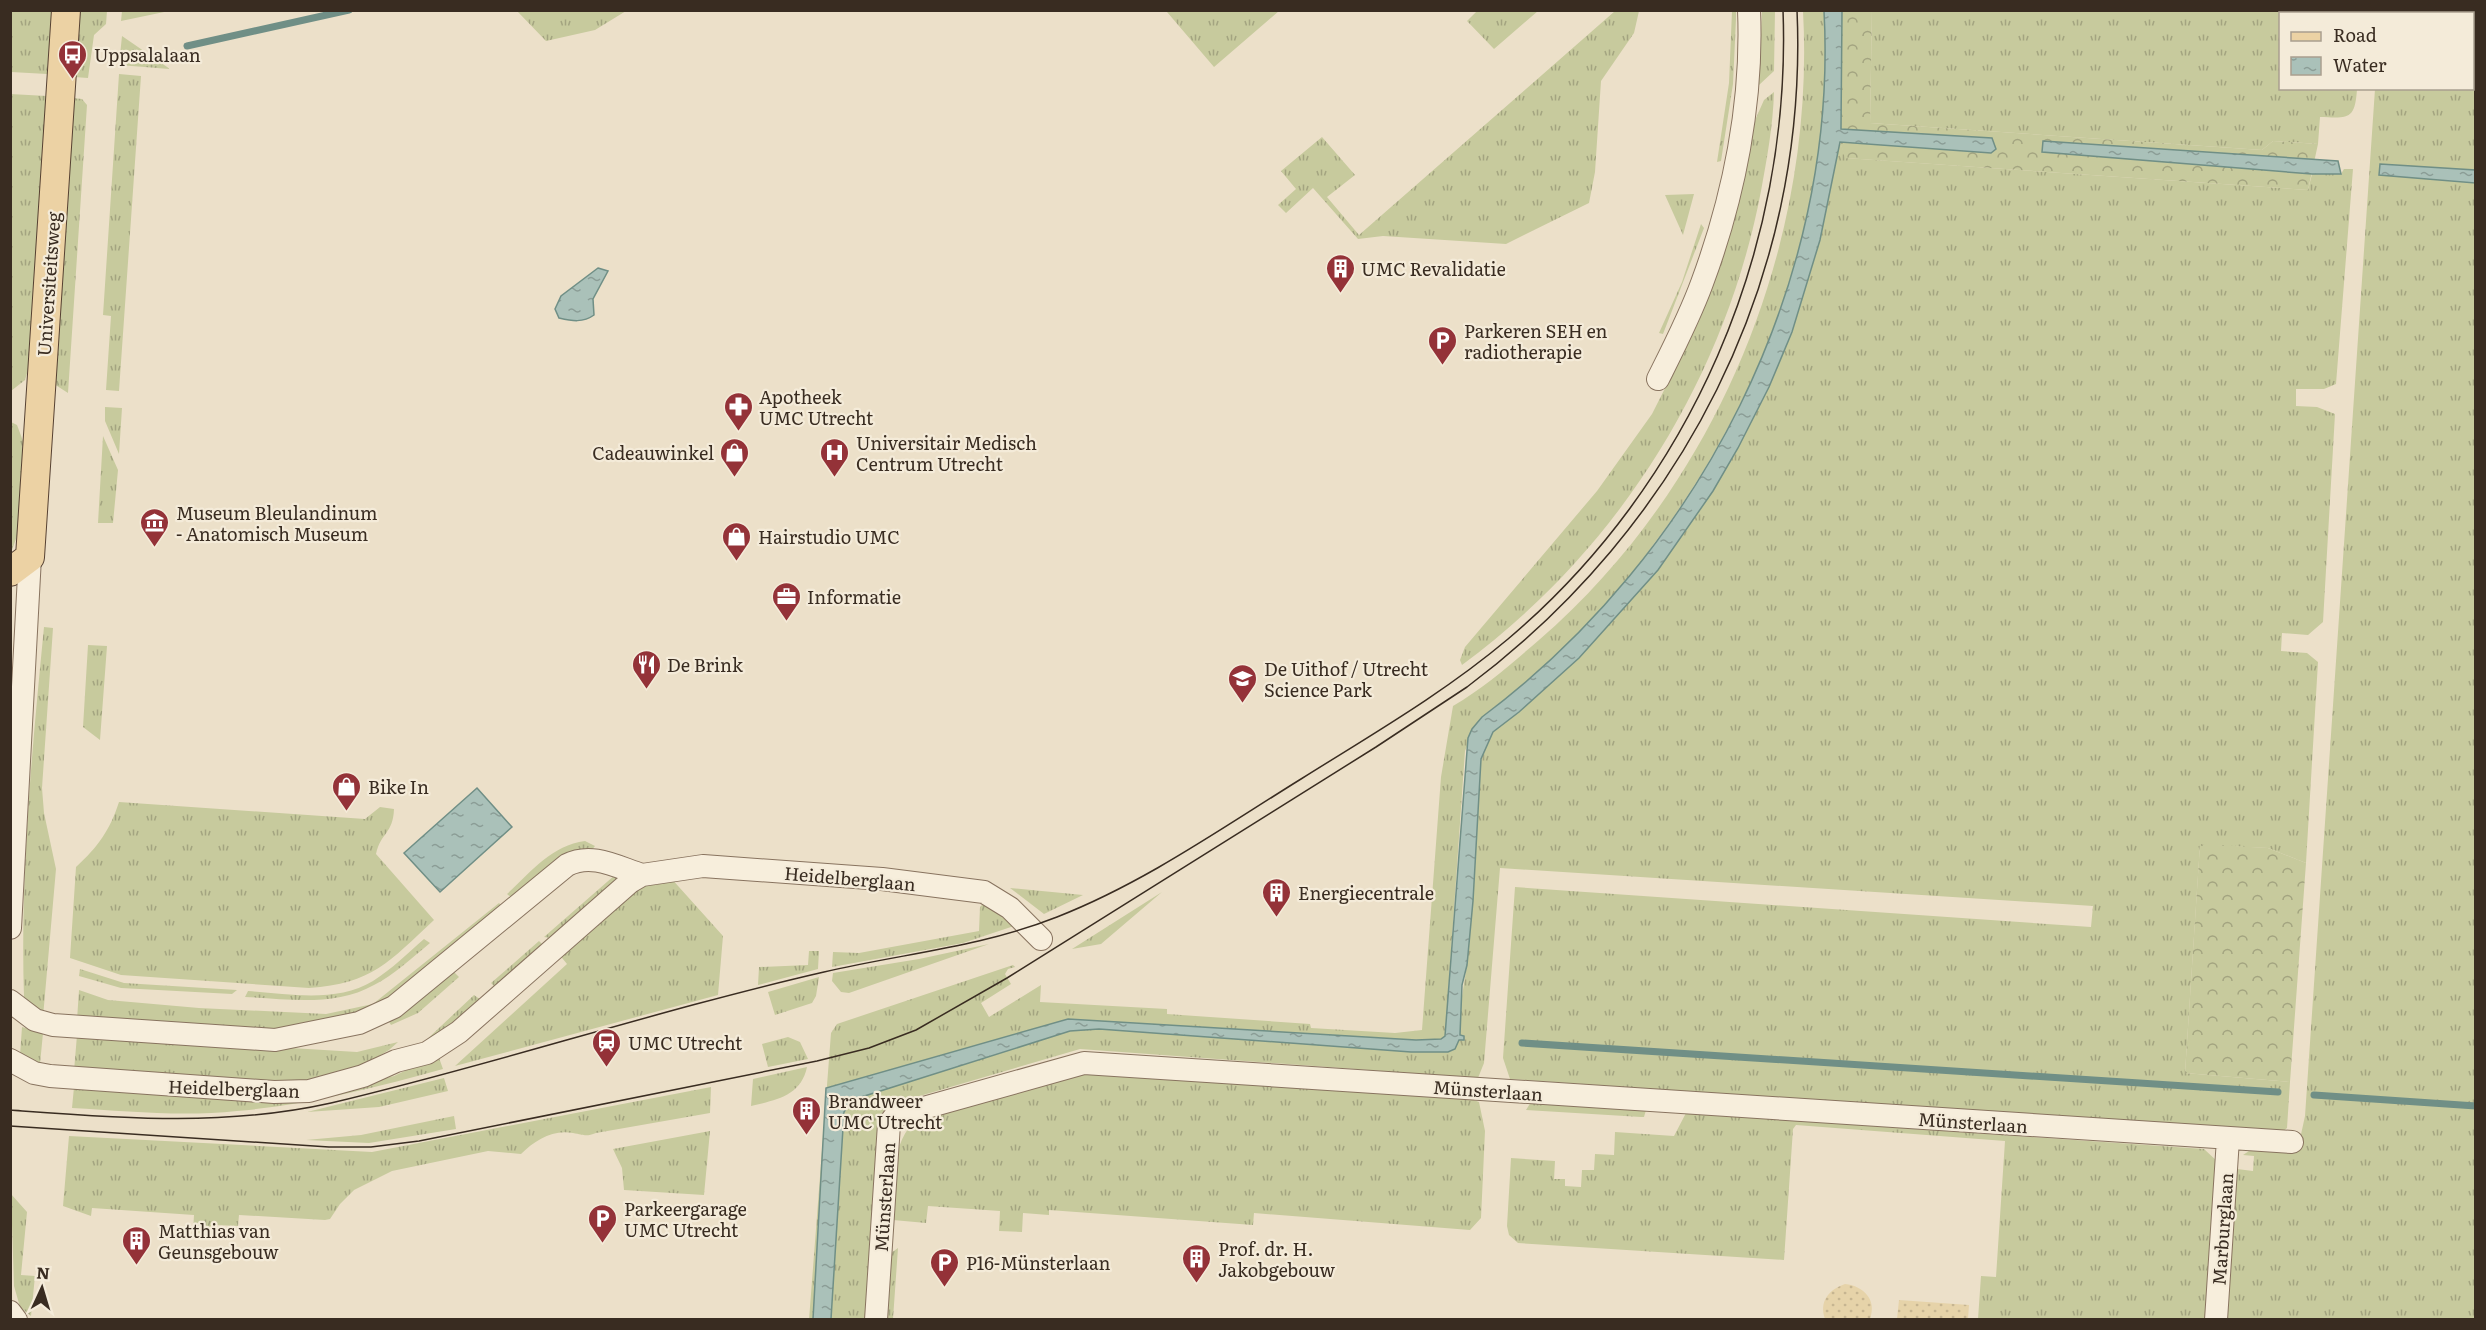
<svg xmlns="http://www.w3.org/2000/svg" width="2486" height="1330" font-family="Literata,serif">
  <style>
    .grass { fill: url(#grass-tufts) }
    .forest { fill: url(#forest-crowns) }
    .sand { fill: url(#sand-dots) }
    .water { fill: url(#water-ripples); stroke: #708f86; stroke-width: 1.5 }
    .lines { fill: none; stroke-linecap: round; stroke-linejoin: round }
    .stream { stroke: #708f86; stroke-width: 7 }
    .minor-casing { stroke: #88735f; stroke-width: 24 }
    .major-casing { stroke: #564132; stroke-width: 30 }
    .minor { stroke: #f7eedc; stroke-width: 22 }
    .major { stroke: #ecd2a4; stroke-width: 28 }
    .tram { stroke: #392c21; stroke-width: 1.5 }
    .labels { text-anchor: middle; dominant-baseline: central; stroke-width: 4.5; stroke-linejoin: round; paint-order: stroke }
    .poi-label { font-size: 18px; fill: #392c21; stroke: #f4ebd9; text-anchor: start }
    .street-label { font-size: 18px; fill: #392c21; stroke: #f4ebd9 }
  </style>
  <defs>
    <pattern id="grass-tufts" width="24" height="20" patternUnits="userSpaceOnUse" patternTransform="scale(1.5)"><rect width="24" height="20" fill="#c7ca9d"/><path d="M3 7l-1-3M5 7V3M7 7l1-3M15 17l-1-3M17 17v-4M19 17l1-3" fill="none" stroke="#a3a480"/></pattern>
    <pattern id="forest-crowns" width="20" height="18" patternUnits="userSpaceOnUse" patternTransform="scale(1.5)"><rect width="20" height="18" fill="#c7ca9d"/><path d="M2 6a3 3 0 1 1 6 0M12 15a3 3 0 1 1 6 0" fill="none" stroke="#a3a480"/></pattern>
    <pattern id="sand-dots" width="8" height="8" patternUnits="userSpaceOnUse" patternTransform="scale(1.5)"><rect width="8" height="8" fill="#e6d3a9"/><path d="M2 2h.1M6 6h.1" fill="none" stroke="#c6b591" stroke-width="1.8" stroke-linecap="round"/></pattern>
    <pattern id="water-ripples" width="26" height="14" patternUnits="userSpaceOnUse" patternTransform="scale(1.5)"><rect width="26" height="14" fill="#aac1b9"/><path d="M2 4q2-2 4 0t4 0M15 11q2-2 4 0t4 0" fill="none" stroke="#8b9d96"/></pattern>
  </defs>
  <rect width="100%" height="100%" fill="#ece0c9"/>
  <!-- grass -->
  <path class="grass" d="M 1171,10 L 1279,10 L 1279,11 L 1214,67 L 1167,12 Z
    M 1478,10 L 1538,10 L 1538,11 L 1494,49 L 1467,21 Z
    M 11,11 L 52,11 L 47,74 L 11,72 Z
    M 79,11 L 107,11 L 106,24 L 94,35 L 88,78 L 74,77 Z
    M 122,11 L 122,10 L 169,11 L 121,21 Z
    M 517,11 L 626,11 L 595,30 L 546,41 Z
    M 1615,11 L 1639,11 L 1634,33 L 1601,81 L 1595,172 L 1589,203 L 1506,244 L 1383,236 L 1358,239 L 1313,188 L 1286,213 L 1278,205 L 1296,189 L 1281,171 L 1322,137 L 1355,175 L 1327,197 L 1359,235 Z
    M 1732,11 L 1736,11 L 1736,19 L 1733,84 L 1721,161 L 1717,162 L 1729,83 Z
    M 1762,11 L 1775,11 L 1774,71 L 1759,85 Z
    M 1803,11 L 1824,11 C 1835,202 1768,393 1653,545 C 1641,561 1629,580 1615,595 C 1584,629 1551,660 1517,690 C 1507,700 1490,707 1482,719 C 1475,728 1470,740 1465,751 L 1448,995 L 1462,996 L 1467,965 L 1481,759 L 1493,732 L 1519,712 L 1579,658 L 1658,570 L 1713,491 L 1738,448 L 1769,387 L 1792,332 L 1820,240 L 1840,142 L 1846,158 L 2308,190 L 2312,174 L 2341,174 L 2344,169 L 2353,169 L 2336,384 L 2324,389 L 2296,389 L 2296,406 L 2317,407 L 2335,414 L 2323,622 L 2308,635 L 2282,633 L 2281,651 L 2307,653 L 2318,662 L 2306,863 L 2268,848 L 2200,845 L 2185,1073 L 2290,1082 L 2287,1128 L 2282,1132 L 1510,1079 L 1503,1058 L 1515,887 L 2091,927 L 2093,906 L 1500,868 L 1484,1063 L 1478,1078 L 1080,1049 L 889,1105 L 878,1118 L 865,1319 L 809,1320 L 831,1033 L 837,1024 L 1013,965 L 1015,967 L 1008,969 L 1005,974 L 1011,984 L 981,1003 L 989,1017 L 1041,985 L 1040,1002 L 1167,1009 L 1167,1014 L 1310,1024 L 1311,1028 L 1395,1033 L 1422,1030 L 1441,777 L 1453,706 C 1485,687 1511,664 1539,640 C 1717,486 1816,245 1803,11 Z
    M 1872,11 L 2363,11 L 2363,14 L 2280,14 L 2280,88 L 2357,89 C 2355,120 2349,118 2320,117 L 2318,144 L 2273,141 L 2262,150 L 1870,123 Z
    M 2380,11 L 2475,11 L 2475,1319 L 2225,1320 L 2237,1169 L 2253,1171 L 2254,1156 L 2243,1155 L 2249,1151 L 2300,1139 L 2305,1116 L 2375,89 L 2472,88 L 2472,14 L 2380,13 Z
    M 122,36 L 170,69 L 119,65 Z
    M 119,74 L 141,76 L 119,391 L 106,390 L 111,316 L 103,315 Z
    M 1774,92 C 1773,126 1767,158 1761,191 C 1725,380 1617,551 1462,665 L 1460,660 L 1465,647 L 1597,491 L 1652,414 L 1699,321 L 1756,118 L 1764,100 Z
    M 10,94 L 47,96 L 28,370 L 25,380 L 11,391 Z
    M 73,98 L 82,99 L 87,105 L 68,393 L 54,384 Z
    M 1694,194 L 1683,235 L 1665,195 Z
    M 1701,224 L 1704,228 L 1663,334 L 1659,333 L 1682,282 Z
    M 105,407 L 122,408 L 119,454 L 105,421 Z
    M 11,422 L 17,425 L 23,441 L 18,533 L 11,553 Z
    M 103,436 L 118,470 L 113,523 L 98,523 Z
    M 44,627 L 53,628 L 42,788 L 44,813 L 56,869 L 43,1017 L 24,998 C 20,874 32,750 44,627 Z
    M 88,645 L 107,646 L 100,740 L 83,727 Z
    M 119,802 L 365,819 L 380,807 L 394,809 C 393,834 381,832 376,854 L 434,920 C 390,961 372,984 309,988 L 121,975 L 70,958 L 76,867 C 98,847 110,830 119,802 Z
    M 585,841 L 595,846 L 586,857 L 513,899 L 507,894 C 531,872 552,845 585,841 Z
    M 623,868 L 622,876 L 551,938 L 544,937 Z
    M 670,877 L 723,936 L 718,995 L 455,1066 L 567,964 L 558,953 L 643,883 Z
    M 1010,888 L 1083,895 L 1044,914 Z
    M 1162,892 L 1101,944 L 1072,949 Z
    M 499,903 L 507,911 L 380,1009 L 284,1032 L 77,1020 L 79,990 L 108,1000 L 199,1008 L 326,1014 L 373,1004 Z
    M 984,903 L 1014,926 L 963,943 L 832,967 L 833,952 L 859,953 L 979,931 L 980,907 Z
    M 424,939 L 430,943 C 413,957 394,975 374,985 C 335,1007 288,999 245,997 L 248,991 C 289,994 337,1003 373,981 C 392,969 408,953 424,939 Z
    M 539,941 L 543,945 L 496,988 L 491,983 Z
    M 989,944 L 849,993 L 841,992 L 832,981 L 833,973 L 919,959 Z
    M 809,951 L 819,951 L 818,969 L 758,985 L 759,967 L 808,965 Z
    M 80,969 L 124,983 L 237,990 L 232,994 L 121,988 L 79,976 Z
    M 453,971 L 459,977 L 418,1013 L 391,1025 L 388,1020 Z
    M 819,977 L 816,996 L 812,1003 L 775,1015 L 768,992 Z
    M 474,995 L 481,1000 L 450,1029 L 422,1044 Z
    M 22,1027 L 43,1033 L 40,1064 L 20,1055 Z
    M 77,1035 L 357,1052 L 398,1042 L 389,1050 L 359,1068 L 323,1081 L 271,1084 L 74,1071 Z
    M 788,1037 L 800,1042 L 808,1059 L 768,1067 L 762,1044 Z
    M 438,1055 L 443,1069 C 374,1088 308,1105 237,1111 C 182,1117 126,1111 72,1108 L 74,1087 L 367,1083 L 394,1076 Z
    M 807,1067 C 801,1096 776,1100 751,1106 L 753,1079 Z
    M 1096,1073 L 1471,1099 L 1479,1102 L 1485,1131 L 1481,1218 L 1470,1230 L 1254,1213 L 1253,1225 L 1049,1210 L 1049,1215 L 1023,1213 L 1022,1232 L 999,1231 L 1000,1211 L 928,1206 L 926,1223 L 893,1220 C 895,1188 889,1140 918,1119 L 1070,1075 Z
    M 444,1078 L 448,1091 L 379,1107 L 307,1112 Z
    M 711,1087 L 710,1113 L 596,1133 C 586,1137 584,1135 573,1133 C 553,1129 535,1140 521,1154 L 488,1151 L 392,1171 L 354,1190 L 340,1204 L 330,1219 L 325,1220 L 239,1215 L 238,1226 L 216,1225 L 215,1234 L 193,1232 L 194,1215 L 92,1208 L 91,1216 L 63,1206 L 69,1136 L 372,1152 Z
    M 1531,1102 L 1646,1110 L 1644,1117 L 1641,1117 L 1526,1110 Z
    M 1686,1113 L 2204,1149 L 2218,1162 L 2207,1319 L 1978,1319 L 1981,1276 L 1996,1277 L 2005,1141 L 1796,1125 L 1793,1129 L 1784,1260 L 1518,1243 L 1509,1235 L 1507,1226 L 1511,1158 L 1555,1161 L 1554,1179 L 1565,1179 L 1565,1186 L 1581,1187 L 1582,1170 L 1594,1170 L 1595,1154 L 1614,1155 L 1615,1132 L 1674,1136 Z
    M 454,1116 L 456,1129 L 369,1143 L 306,1140 L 361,1135 Z
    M 710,1131 L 704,1195 L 624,1190 L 622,1168 L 613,1149 Z
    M 11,1194 L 27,1212 L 21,1275 L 35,1276 L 31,1316 L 20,1307 L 14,1286 Z
    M 898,1248 L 893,1319 L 887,1320 L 891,1253 Z"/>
  <!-- forest -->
  <path class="forest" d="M 1872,10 L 1870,123 L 2262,150 L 2273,141 L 2318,144 L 2308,190 L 1845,158 L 1840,142 L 1842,11 Z
    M 2200,844 L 2268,848 L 2306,863 L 2290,1082 L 2185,1073 Z"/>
  <!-- sand -->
  <path class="sand" d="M 1845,1284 C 1864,1286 1877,1300 1870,1319 L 1825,1319 C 1819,1302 1828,1290 1845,1284 Z
    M 1899,1300 L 1969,1305 L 1968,1319 L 1897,1319 Z"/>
  <!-- water -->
  <path class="water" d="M 1824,11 L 1842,11 L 1841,129 L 1992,138 L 1996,149 L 1991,153 L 1840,142 L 1820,240 L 1792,332 L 1769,387 L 1738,448 L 1713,491 L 1658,570 L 1579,658 L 1519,712 L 1493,732 L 1481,759 L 1473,901 L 1467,965 L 1462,985 L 1460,1035 L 1464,1036 L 1464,1040 L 1459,1040 L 1455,1049 L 1448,1052 L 1411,1052 L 1099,1029 L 1070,1031 L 852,1100 L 844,1112 L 831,1319 L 813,1319 L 826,1088 L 1068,1019 L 1416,1040 L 1441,1039 L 1445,1036 L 1468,738 L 1472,729 L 1482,717 C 1699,555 1839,283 1824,11 Z
    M 2043,141 L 2338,161 L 2341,174 L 2312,174 L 2042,152 Z
    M 2380,164 L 2475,170 L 2475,183 L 2379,175 Z
    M 598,268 L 608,271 L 593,299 L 594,315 C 583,323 572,321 559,318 L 555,309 L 561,296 Z
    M 477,788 L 512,827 L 440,892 L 404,853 Z"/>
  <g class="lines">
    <!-- stream -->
    <path class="stream" d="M 187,46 L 349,10
      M 1522,1043 L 2278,1092
      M 2314,1095 L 2476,1106"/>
    <defs>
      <path id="minor" d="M 1658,379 C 1674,347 1690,316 1702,283 C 1734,197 1753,102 1749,10
        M 10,928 L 30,557
        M 10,1001 L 35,1020 L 53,1025 L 275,1040 L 359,1023 L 394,1007 L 567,865 C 592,852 617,867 642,875
        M 10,1060 L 34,1073 L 50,1076 L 274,1092 L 309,1091 L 363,1076 L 396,1061 L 427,1053 L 459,1032 L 630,882 L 642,875 L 703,866 L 882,879 L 984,892 L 1010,908 L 1041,939
        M 10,1312 L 16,1320
        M 876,1320 L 889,1124 L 895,1116 L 1084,1063 L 2292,1142
        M 2216,1320 L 2228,1139"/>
      <path id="major" d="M 10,572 L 30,557 L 66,10"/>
    </defs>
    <!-- minor casing -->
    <use href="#minor" class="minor-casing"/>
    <!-- major casing -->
    <use href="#major" class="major-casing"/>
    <!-- minor -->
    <use href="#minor" class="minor"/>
    <!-- major -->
    <use href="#major" class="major"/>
    <!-- tram -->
    <path class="tram" d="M 10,1110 C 119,1118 224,1127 331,1103 C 496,1064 658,1010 824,972 C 905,953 978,948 1057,917 C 1144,883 1222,828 1301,779 C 1371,735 1444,693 1508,639 C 1691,484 1792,249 1783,10
      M 10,1126 L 329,1147 L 371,1147 L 419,1141 L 817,1061 L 869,1048 L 916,1030 L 1007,978 L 1376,747 L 1467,687 C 1681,527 1809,280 1797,10"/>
  </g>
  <!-- icons -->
  <defs>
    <symbol id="bus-pin" viewBox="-11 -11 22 30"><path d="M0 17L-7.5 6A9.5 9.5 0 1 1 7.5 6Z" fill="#943238" stroke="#f4ebd9"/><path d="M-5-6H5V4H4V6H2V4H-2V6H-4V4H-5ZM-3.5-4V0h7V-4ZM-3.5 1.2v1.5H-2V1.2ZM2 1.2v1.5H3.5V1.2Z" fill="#fff"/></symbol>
    <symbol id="building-pin" viewBox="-11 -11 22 30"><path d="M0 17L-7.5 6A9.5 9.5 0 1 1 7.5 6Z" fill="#943238" stroke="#f4ebd9"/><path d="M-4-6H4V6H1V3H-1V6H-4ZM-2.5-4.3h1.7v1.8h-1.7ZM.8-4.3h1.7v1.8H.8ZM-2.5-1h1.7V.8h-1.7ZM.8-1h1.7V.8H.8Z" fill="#fff"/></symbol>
    <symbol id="parking-pin" viewBox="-11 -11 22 30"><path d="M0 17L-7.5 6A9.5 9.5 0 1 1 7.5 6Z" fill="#943238" stroke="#f4ebd9"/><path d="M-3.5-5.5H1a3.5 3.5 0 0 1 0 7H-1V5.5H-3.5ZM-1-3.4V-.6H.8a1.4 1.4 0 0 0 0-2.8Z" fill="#fff"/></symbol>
    <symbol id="pharmacy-pin" viewBox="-11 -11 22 30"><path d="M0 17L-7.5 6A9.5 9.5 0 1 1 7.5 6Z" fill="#943238" stroke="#f4ebd9"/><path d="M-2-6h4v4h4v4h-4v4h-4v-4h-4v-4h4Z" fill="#fff"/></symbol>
    <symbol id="shop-pin" viewBox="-11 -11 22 30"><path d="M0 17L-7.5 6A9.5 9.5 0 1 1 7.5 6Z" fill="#943238" stroke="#f4ebd9"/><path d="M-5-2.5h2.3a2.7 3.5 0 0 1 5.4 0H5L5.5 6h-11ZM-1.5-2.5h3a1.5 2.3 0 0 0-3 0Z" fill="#fff"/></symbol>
    <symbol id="hospital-pin" viewBox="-11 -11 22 30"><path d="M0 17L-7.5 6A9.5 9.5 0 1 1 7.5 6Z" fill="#943238" stroke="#f4ebd9"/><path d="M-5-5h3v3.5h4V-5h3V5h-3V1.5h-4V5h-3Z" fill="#fff"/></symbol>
    <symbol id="museum-pin" viewBox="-11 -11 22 30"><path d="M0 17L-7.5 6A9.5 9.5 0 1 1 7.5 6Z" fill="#943238" stroke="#f4ebd9"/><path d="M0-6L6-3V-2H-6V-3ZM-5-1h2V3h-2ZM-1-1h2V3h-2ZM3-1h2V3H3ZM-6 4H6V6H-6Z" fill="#fff"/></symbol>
    <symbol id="office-pin" viewBox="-11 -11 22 30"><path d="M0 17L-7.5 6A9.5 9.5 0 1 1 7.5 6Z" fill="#943238" stroke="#f4ebd9"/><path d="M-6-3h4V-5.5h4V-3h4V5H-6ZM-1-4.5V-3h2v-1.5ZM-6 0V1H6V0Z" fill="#fff"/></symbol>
    <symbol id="restaurant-pin" viewBox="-11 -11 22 30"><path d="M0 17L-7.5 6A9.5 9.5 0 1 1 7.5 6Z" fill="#943238" stroke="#f4ebd9"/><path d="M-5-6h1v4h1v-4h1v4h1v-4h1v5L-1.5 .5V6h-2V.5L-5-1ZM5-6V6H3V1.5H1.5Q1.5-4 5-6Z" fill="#fff"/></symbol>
    <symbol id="university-pin" viewBox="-11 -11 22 30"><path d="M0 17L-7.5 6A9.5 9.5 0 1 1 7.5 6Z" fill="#943238" stroke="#f4ebd9"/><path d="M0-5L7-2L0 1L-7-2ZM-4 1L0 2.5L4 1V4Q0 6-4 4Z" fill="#fff"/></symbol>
    <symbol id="station-pin" viewBox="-11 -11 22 30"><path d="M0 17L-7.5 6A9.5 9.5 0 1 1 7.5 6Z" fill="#943238" stroke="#f4ebd9"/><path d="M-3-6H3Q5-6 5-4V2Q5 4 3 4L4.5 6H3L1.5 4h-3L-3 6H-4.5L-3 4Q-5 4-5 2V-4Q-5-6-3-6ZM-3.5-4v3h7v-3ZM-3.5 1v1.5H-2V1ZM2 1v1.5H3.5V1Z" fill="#fff"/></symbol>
  </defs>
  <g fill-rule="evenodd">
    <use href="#bus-pin" x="56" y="38" width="33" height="45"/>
    <use href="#building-pin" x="1324" y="252" width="33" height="45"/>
    <use href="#parking-pin" x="1426" y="324" width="33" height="45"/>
    <use href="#pharmacy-pin" x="722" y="390" width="33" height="45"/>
    <use href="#shop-pin" x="718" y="436" width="33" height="45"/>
    <use href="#hospital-pin" x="818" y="436" width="33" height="45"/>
    <use href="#museum-pin" x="138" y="506" width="33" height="45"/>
    <use href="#shop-pin" x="720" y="520" width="33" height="45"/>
    <use href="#office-pin" x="770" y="580" width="33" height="45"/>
    <use href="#restaurant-pin" x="630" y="648" width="33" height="45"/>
    <use href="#university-pin" x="1226" y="662" width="33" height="45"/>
    <use href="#shop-pin" x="330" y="770" width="33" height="45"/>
    <use href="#building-pin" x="1260" y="876" width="33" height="45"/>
    <use href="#station-pin" x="590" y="1026" width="33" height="45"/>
    <use href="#building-pin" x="790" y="1094" width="33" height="45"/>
    <use href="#parking-pin" x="586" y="1202" width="33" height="45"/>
    <use href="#building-pin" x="120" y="1224" width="33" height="45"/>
    <use href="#building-pin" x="1180" y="1242" width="33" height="45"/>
    <use href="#parking-pin" x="928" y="1246" width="33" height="45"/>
  </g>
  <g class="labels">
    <!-- poi labels -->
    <g class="poi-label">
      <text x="94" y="54">Uppsalalaan</text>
      <text x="1361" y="268">UMC Revalidatie</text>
      <text x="1464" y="330">Parkeren SEH en<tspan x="1464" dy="21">radiotherapie</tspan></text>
      <text x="759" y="396">Apotheek<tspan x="759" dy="21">UMC Utrecht</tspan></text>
      <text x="856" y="442">Universitair Medisch<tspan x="856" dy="21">Centrum Utrecht</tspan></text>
      <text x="714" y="452" text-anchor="end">Cadeauwinkel</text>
      <text x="176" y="512">Museum Bleulandinum<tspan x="176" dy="21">- Anatomisch Museum</tspan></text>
      <text x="758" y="536">Hairstudio UMC</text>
      <text x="807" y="596">Informatie</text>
      <text x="667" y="664">De Brink</text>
      <text x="1264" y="668">De Uithof / Utrecht<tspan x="1264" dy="21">Science Park</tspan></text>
      <text x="368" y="786">Bike In</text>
      <text x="1298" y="892">Energiecentrale</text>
      <text x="628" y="1042">UMC Utrecht</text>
      <text x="828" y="1100">Brandweer<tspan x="828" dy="21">UMC Utrecht</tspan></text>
      <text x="624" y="1208">Parkeergarage<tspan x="624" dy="21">UMC Utrecht</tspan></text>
      <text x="158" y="1230">Matthias van<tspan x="158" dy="21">Geunsgebouw</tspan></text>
      <text x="1218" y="1248">Prof. dr. H.<tspan x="1218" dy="21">Jakobgebouw</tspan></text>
      <text x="966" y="1262">P16-Münsterlaan</text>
    </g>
    <!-- street labels -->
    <g class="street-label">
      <text transform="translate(48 284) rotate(-86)">Universiteitsweg</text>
      <text transform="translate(850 878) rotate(5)">Heidelberglaan</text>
      <text transform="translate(234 1088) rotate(2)">Heidelberglaan</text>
      <text transform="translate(1488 1090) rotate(4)">Münsterlaan</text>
      <text transform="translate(1973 1122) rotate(4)">Münsterlaan</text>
      <text transform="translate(884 1197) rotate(-86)">Münsterlaan</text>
      <text transform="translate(2222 1229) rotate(-86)">Marburglaan</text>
    </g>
  </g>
  <!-- border -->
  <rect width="2486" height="1330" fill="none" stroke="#392c21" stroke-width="24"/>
  <!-- legend -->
  <rect x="2279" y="12" width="195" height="78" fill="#f4ebd9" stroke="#a99f8f" stroke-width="1.5"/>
  <rect x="2291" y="32" width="30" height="9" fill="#ecd2a4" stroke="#a99f8f" stroke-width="1.5"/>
  <text x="2333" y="42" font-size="18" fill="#392c21">Road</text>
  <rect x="2291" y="57" width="30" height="18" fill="url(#water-ripples)" stroke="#a99f8f" stroke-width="1.5"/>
  <text x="2333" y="72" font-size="18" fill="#392c21">Water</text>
  <!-- north arrow -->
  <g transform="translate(42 1288) rotate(4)" stroke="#f4ebd9" stroke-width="4.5" paint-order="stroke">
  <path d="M0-4.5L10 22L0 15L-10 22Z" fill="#392c21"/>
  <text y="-9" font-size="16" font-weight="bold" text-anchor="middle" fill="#392c21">N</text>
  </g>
</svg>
